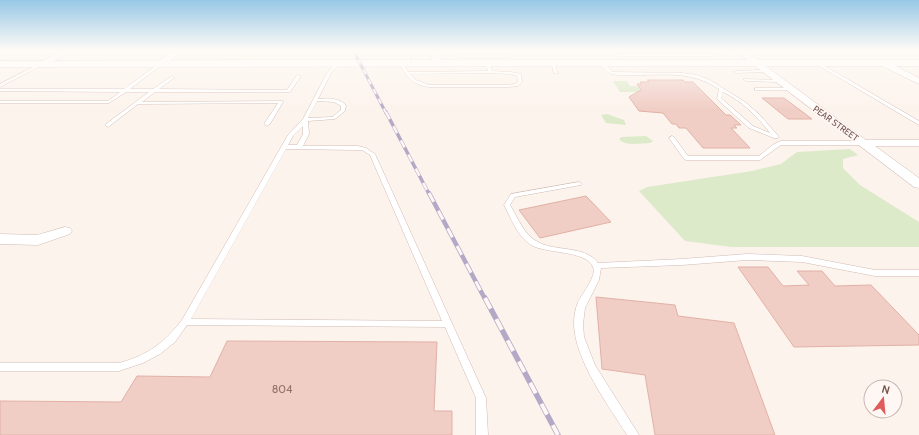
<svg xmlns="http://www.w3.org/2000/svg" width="919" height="435" font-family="Cabin,sans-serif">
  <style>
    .green { fill: #ddeaca }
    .building { fill: #f0cdc5; stroke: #e2b1a6 }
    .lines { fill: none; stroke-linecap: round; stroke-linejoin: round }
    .lane-casing { stroke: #d1bbb4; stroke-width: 1 }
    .street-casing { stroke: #d1bbb4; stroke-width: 1 }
    .secondary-casing { stroke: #d4bab1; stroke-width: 1 }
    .lane { fill: #fff; fill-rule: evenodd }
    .street { fill: #fff; fill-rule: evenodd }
    .secondary { fill: #fff; fill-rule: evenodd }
    .rail-far3-casing { stroke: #b3a9c7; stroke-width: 3 }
    .rail-far2-casing { stroke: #b3a9c7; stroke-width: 3.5 }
    .rail-far1-casing { stroke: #b3a9c7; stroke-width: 4.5 }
    .rail-casing { stroke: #b3a9c7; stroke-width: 5.5 }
    .rail-far3 { stroke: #fef7f3; stroke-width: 2; stroke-dasharray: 5.5; stroke-linecap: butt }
    .rail-far2 { stroke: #fef7f3; stroke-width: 2.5; stroke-dasharray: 8; stroke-linecap: butt }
    .rail-far1 { stroke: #fef7f3; stroke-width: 3; stroke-dasharray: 10; stroke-linecap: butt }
    .rail { stroke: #fef7f3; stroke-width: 4; stroke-dasharray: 12; stroke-linecap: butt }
    .labels { text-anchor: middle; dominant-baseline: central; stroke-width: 3.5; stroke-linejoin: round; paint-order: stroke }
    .far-street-label { font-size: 9px; fill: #77554f; stroke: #fef7f3 }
    .near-number-label { font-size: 11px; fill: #95736c }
  </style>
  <rect width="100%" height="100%" fill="#fcf3ec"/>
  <!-- green -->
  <path class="green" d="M 613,81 L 627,81 L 630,86 L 637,86 L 642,92 L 620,92 Z
    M 607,114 L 624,120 L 626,125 L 606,123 L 601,115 Z
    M 646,136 L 653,141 L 650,143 C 641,143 626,147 619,139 L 622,137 Z
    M 850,149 L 858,155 L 843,159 L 843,168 L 860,185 L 919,222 L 919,247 L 731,247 L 685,241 L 639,191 L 647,187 L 752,171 L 781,164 L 797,152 Z"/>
  <!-- building -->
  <path class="building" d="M 647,80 L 683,80 L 685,82 L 693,82 L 726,115 L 730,115 L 741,125 L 734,125 L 737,128 L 731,128 L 750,148 L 703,148 L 686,128 L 679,128 L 676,124 L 672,124 L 663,113 L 639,111 L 629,97 L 641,90 L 637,84 L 642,84 L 640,82 L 649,82 Z
    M 762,98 L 784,98 L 812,119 L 788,119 Z
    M 586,196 L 611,222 L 540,238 L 519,210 Z
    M 738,267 L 768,267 L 783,286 L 809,285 L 797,271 L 822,271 L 835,286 L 871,285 L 919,335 L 919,345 L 794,347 Z
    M 596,297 L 675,305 L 678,316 L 734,323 L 775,435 L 655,435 L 645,375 L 602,369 Z
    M 227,341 L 437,342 L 434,411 L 452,411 L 452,435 L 0,435 L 0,401 L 121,402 L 137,376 L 210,377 Z"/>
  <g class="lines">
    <defs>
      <path id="lane" d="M 406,50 L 410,50 L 410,64 L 407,63 Z
        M 448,50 L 453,50 L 459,55 L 511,55 L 513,56 L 511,57 L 458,57 Z
        M 618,54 L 715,54 L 717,55 L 715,56 L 617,56 L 617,54 Z
        M 161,62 L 164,63 L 130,89 L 153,89 L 172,76 L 174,77 L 174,78 L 159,89 L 287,90 L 297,75 L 301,76 L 290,92 L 155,92 L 142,102 L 283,101 L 283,102 L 270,124 L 267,126 L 264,124 L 278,103 L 138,104 L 108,127 L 105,125 L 106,124 L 149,92 L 126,92 L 109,103 L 0,103 L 0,101 L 108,101 L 120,92 L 0,91 L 0,89 L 124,89 Z
        M 337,62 L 340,63 L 331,73 L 318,99 C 328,98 339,98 346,105 L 345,111 L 335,119 L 308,121 L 309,134 L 303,146 L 358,146 L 366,148 L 375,154 L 486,398 L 488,435 L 476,435 L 476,398 L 445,327 L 187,325 L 175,342 L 160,354 L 143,363 L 119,371 L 0,371 L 0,363 L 119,363 C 148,355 164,343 182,320 L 288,135 L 303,119 L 327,73 ZM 317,101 L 334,102 L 341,106 L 341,110 L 332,117 L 308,118 ZM 303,126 L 303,134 L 297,145 L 288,145 L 293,136 ZM 286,149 L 358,150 L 362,150 L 370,155 L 442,321 L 191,319 Z
        M 400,62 L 402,62 L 408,72 L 488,71 L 486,63 L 488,62 L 490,63 L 492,71 L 511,72 L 521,74 L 522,82 L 518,86 L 508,87 L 429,87 C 411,84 408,78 399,63 ZM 490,73 L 511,74 L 517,76 L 518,82 L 515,84 L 508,85 L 429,85 L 416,80 L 410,74 Z
        M 551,62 L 554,63 L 558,74 L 554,73 Z
        M 601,62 L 603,62 L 613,72 L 682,73 L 697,75 L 710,80 L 745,102 L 760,115 L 779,137 L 778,138 L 774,138 L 749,128 L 717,99 L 719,89 C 690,71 669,75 637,75 C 629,75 620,76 612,74 C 607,73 604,68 601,64 ZM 723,92 C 742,101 757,116 770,133 L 753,126 L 721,98 Z
        M 816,62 L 818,62 L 919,121 L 919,125 L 816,64 Z
        M 41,63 L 44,64 L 0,87 L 0,84 Z
        M 765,70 L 767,71 L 766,72 L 736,73 L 734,72 L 736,71 Z
        M 744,79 L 777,80 L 779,81 L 777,82 L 746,81 L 744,80 Z
        M 755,88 L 789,88 L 791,89 L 789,90 L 755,90 Z
        M 672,136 L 674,137 L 688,156 L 759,156 L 774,144 L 781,141 L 862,141 L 865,143 L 862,145 L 781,145 L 760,160 L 686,160 L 684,159 L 669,138 Z
        M 579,182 L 581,183 L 582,184 L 581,185 L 515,197 L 510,205 C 518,218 524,235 538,242 C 556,252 585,245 598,263 L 682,259 L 747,254 L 802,256 L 875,270 L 919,270 L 919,276 L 875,276 L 802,262 L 747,260 L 682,265 L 601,268 L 599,280 L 585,308 L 583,324 L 584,337 L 595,365 L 639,435 L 627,435 C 608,405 574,359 574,323 C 574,317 575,309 578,302 C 582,294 597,276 593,267 C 586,250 546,254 531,245 C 517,236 511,218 504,205 L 511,194 Z"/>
      <path id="street" d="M 62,50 L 73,50 L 45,66 L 42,66 L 38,64 Z
        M 173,50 L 183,50 L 165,65 L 159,65 L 159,61 Z
        M 425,50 L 434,50 L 444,63 L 443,65 L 437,65 Z
        M 734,50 L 744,50 L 866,140 L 919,140 L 919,146 L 875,146 L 919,178 L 919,188 L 914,187 Z
        M 880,61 L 886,61 L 919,78 L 919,84 L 880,65 Z
        M 65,227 L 70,228 L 72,231 L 70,234 L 38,245 L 0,244 L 0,234 L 37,235 Z"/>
      <path id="secondary" d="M 268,60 L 919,60 L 919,66 L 0,67 L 0,61 Z"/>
    </defs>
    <!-- lane casing -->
    <use href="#lane" class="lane-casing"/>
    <!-- street casing -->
    <use href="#street" class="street-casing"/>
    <!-- secondary casing -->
    <use href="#secondary" class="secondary-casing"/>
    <!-- lane -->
    <use href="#lane" class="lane"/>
    <!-- street -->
    <use href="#street" class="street"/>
    <!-- secondary -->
    <use href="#secondary" class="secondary"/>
    <defs>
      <path id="rail-far3" d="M 353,50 L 386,113"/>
      <path id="rail-far2" d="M 386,112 L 429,194"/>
      <path id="rail-far1" d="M 429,193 L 485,299"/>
      <path id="rail" d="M 485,298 L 558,435"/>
    </defs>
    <!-- rail-far3 casing -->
    <use href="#rail-far3" class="rail-far3-casing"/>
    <!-- rail-far2 casing -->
    <use href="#rail-far2" class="rail-far2-casing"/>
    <!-- rail-far1 casing -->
    <use href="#rail-far1" class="rail-far1-casing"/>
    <!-- rail casing -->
    <use href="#rail" class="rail-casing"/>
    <!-- rail-far3 -->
    <use href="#rail-far3" class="rail-far3"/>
    <!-- rail-far2 -->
    <use href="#rail-far2" class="rail-far2"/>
    <!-- rail-far1 -->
    <use href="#rail-far1" class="rail-far1"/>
    <!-- rail -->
    <use href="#rail" class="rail"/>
  </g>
  <!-- sky -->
  <linearGradient id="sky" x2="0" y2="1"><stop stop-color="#98c8e6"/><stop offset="0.45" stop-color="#fefaf6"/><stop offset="1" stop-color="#fefaf6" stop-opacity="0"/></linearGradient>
  <rect width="919" height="111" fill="url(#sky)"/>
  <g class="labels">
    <!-- far-street labels -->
    <g class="far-street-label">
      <text transform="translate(836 123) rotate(36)">PEAR STREET</text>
    </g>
    <!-- near-number labels -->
    <g class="near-number-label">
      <text x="282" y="389">804</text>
    </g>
  </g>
  <!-- north arrow -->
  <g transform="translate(883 399) rotate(16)"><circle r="19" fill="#fef7f3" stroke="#c8b6b1"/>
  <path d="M0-3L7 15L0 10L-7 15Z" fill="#de5c59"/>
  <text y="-6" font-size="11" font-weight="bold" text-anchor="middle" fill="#77554f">N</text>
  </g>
</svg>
